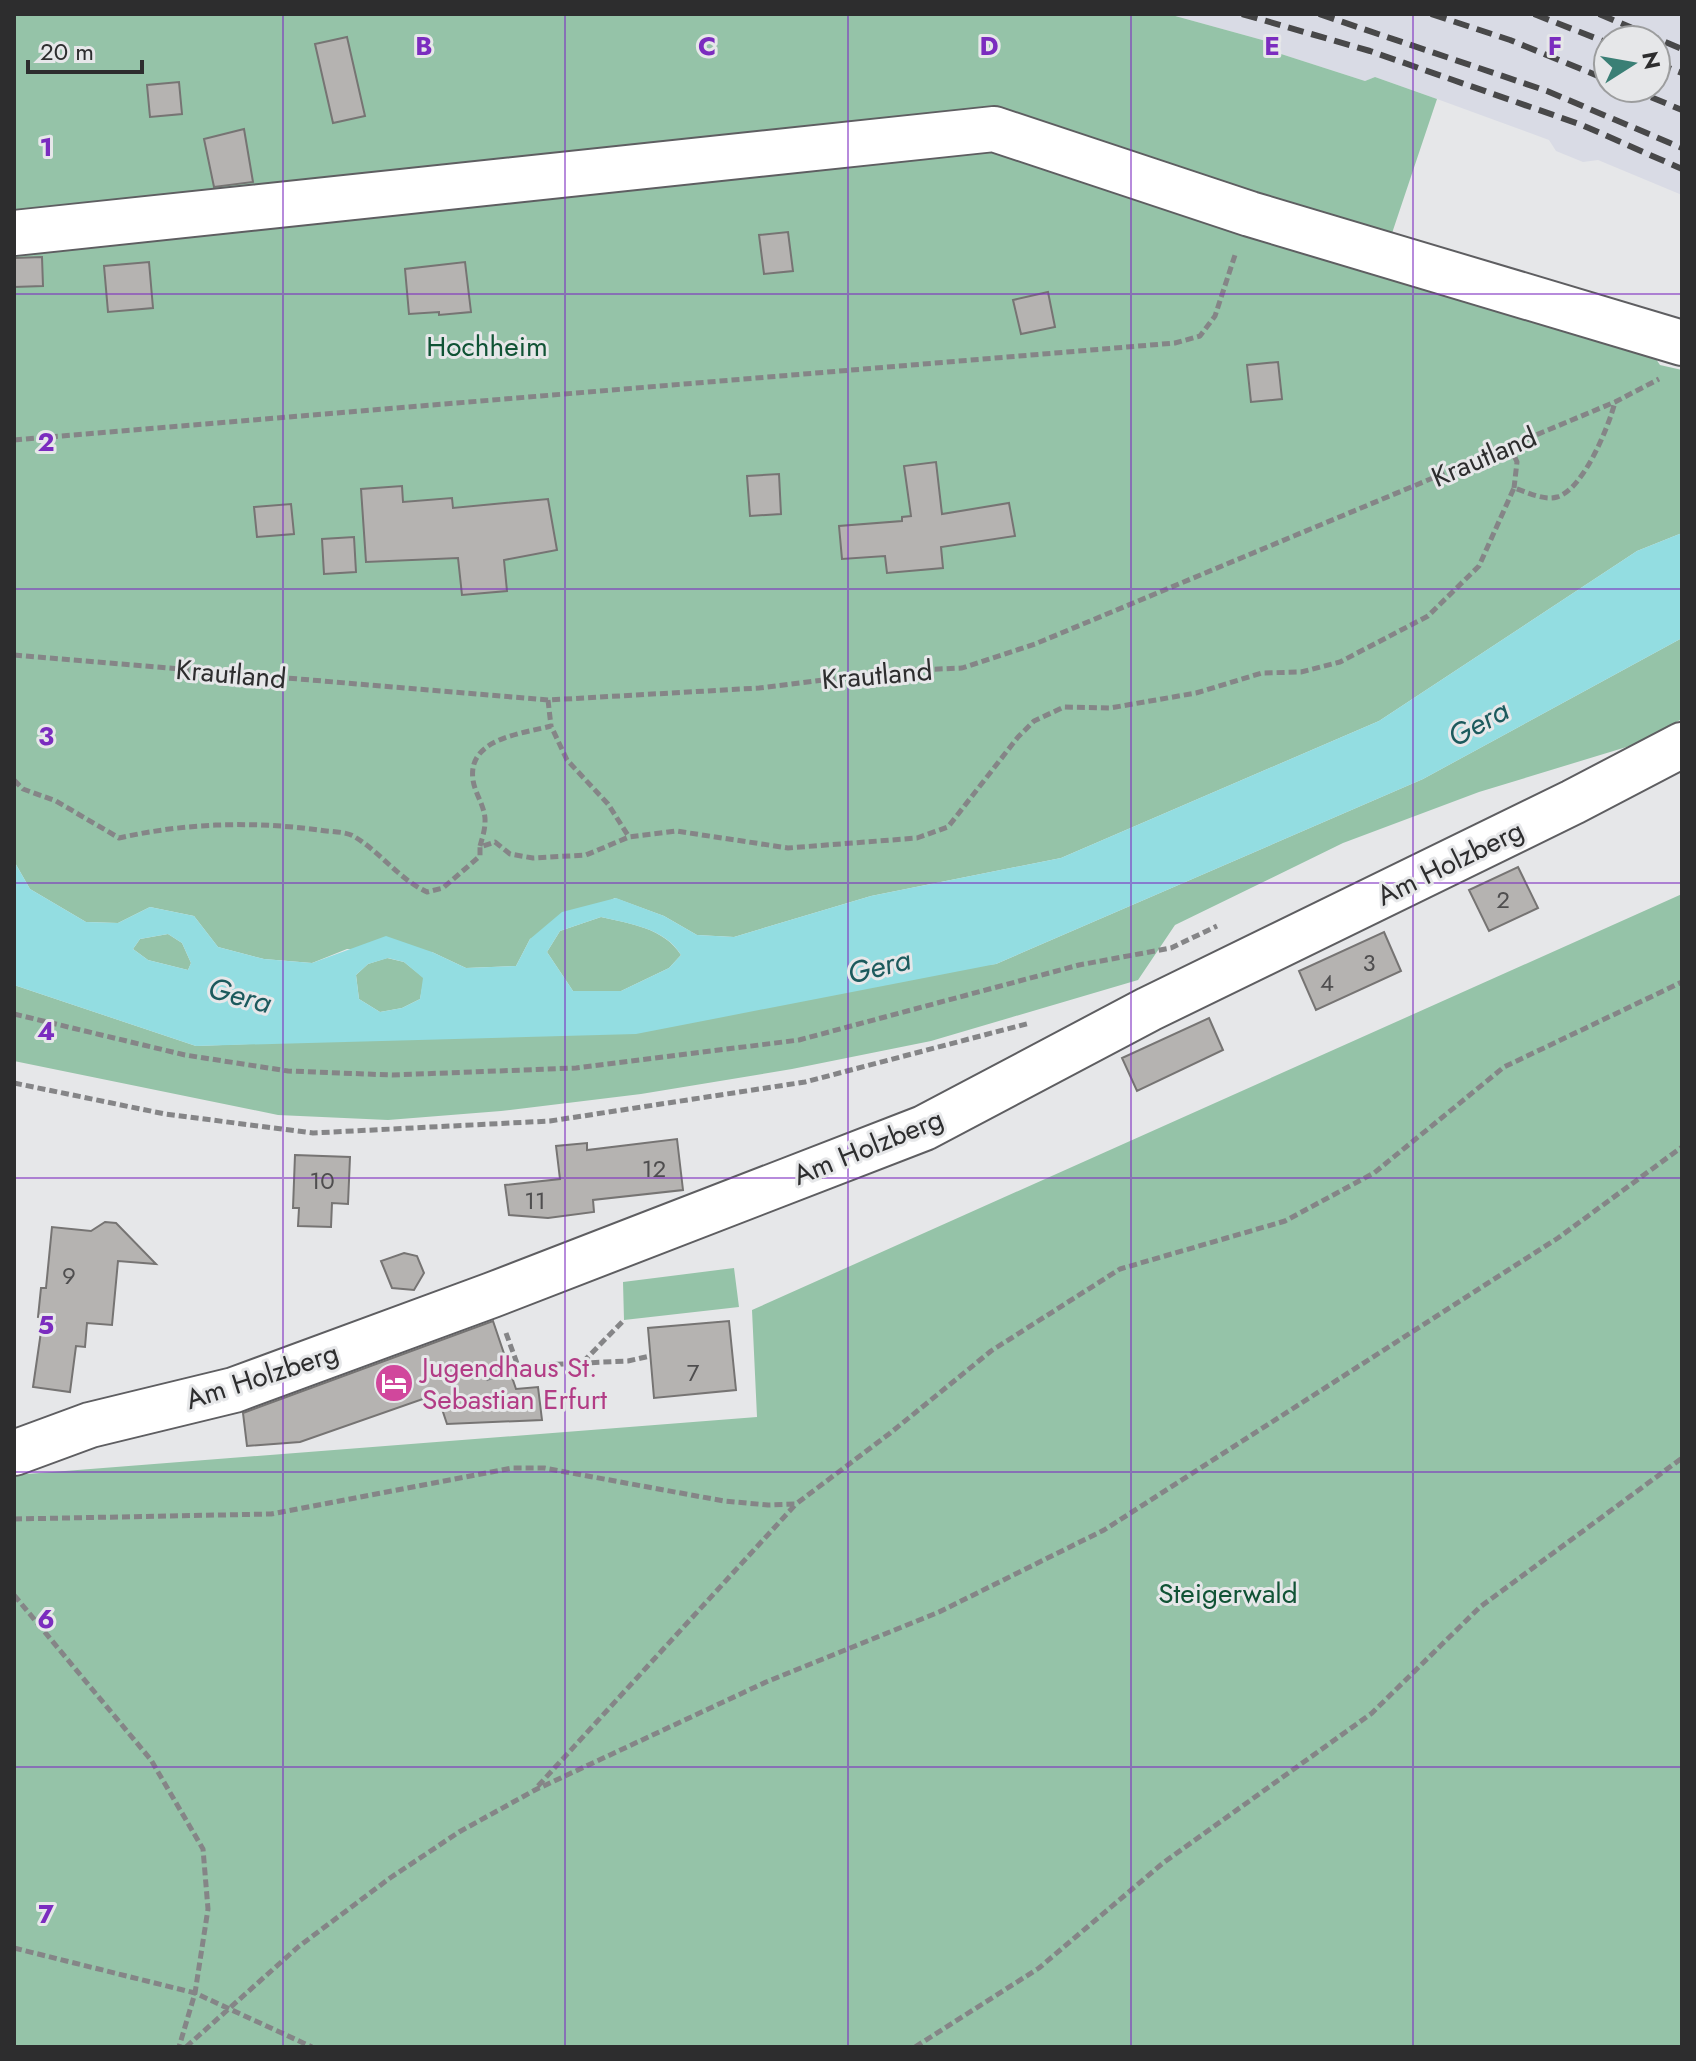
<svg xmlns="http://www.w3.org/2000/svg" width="1696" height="2061" font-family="Jost,sans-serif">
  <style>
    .built { fill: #d9dbe5; fill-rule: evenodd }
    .green { fill: #95c3a8 }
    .water { fill: #93dde1; fill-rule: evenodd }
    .building { fill: #b5b3b1; stroke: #767473; stroke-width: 2 }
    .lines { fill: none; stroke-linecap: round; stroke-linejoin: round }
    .minor-casing { stroke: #5e5e61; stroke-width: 48 }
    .path { stroke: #858587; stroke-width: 5; stroke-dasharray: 8 4; stroke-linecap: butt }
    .minor { stroke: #fff; stroke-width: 44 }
    .rail { stroke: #484849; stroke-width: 6; stroke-dasharray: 16 8; stroke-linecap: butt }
    .grid { fill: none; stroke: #7b2cbf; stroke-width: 2; stroke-opacity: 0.55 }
    .labels { text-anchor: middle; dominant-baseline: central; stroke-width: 6; stroke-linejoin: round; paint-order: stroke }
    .number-label { font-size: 24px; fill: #4f4e4f }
    .park-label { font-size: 28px; fill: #105335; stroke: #e6e7e9 }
    .street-label { font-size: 28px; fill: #2d2d2e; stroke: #e6e7e9 }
    .hotel-label { font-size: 28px; fill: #b23c85; stroke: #e6e7e9; text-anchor: start }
    .water-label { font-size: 30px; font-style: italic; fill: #1c5a5d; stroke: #e6e7e9 }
    .grid-label { font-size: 26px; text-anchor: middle; font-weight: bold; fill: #7b2cbf; stroke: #e6e7e9; stroke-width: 6; stroke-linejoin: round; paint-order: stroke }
  </style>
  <rect width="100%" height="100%" fill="#e6e7e9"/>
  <!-- built -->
  <path class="built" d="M 1168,14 L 1682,14 L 1682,195 L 1598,160 L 1583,162 L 1556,151 L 1549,140 L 1437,99 L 1375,77 L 1365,81 L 1278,53 L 1266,41 ZM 1608,40 L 1656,40 L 1656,88 L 1608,88 Z"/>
  <!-- green -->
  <path class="green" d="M 14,14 L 1168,14 L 1266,41 L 1278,53 L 1365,81 L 1375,77 L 1437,99 L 1381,266 L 1650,350 L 1660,365 L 1682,370 L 1682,533 L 1637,551 L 1379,721 L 1061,858 L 871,896 L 734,937 L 697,935 L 664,916 L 615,898 L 530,939 L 516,966 L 466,968 L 432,952 L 347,949 L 312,963 L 264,959 L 218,947 L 194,916 L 150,907 L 118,923 L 86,922 L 30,889 L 14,861 Z
    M 1682,638 L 1682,719 L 1633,745 L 1479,792 L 1343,843 L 1175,925 L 1138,980 L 931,1041 L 792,1069 L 641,1094 L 501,1111 L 388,1120 L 278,1115 L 14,1061 L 14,985 L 196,1046 L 323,1041 L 996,964 L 1423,779 Z
    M 1682,894 L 1682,2047 L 14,2047 L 14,1475 L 757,1417 L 752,1310 Z
    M 601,917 C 631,924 664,928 681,955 L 669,968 L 621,991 L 573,991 L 547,952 L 560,931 Z
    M 168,934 L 182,943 L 191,963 L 188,970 L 148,960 L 133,949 L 140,939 Z
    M 387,958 L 404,962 L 424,978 L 420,999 L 402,1008 L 380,1012 L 359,999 L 356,975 L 368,964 Z
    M 734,1268 L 739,1307 L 624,1320 L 623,1282 Z"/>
  <!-- water -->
  <path class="water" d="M 1682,533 L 1682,638 L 1423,779 L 996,964 L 636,1034 L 196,1046 L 14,985 L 14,861 L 30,889 L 86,922 L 118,923 L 150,907 L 194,916 L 218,947 L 264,959 L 312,963 L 386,936 L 432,952 L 466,968 L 516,966 L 530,939 L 562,912 L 616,898 L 664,916 L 697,935 L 734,937 L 871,896 L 1061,858 L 1379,721 L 1637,551 ZM 601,917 C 630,924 665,928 681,955 L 669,968 L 621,991 L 573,991 L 547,952 L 560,931 ZM 168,934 L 182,943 L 191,963 L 188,970 L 148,960 L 133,949 L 140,939 ZM 388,958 L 404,962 L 423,978 L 420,999 L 402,1008 L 380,1012 L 359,999 L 356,975 L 368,964 Z"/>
  <!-- building -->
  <path class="building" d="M 347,37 L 365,116 L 333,123 L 315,44 Z
    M 179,82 L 182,114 L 150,117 L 147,85 Z
    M 244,129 L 253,182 L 214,187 L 204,139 Z
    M 788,232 L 793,271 L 764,274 L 759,235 Z
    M 42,257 L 43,286 L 14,287 L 14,258 Z
    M 149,262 L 153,308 L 108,312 L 104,266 Z
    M 465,262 L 471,312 L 439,315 L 439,312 L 409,314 L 405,269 Z
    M 1048,292 L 1055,327 L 1021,334 L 1013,300 Z
    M 1278,362 L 1282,399 L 1251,402 L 1247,365 Z
    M 936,462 L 942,514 L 1009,503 L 1015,536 L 941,547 L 943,568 L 887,573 L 885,556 L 842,559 L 839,526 L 902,521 L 902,517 L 911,516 L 904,466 Z
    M 779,474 L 781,514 L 750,516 L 747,476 Z
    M 402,486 L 403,502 L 452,498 L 453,508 L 548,499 L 557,550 L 504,560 L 507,591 L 462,595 L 458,558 L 366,562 L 361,489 Z
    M 291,504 L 294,534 L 257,537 L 254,507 Z
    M 354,537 L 356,572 L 324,574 L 322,539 Z
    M 1518,867 L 1538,908 L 1489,931 L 1469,890 Z
    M 1384,932 L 1401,971 L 1316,1010 L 1299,971 Z
    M 1209,1018 L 1223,1050 L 1137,1091 L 1122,1058 Z
    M 677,1139 L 683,1190 L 593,1200 L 594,1212 L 548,1218 L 509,1215 L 505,1185 L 560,1179 L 556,1146 L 587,1143 L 587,1150 Z
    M 295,1155 L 350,1157 L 348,1204 L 332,1203 L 331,1227 L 298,1226 L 299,1208 L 293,1208 Z
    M 105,1222 L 116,1223 L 156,1264 L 118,1261 L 112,1325 L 87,1323 L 85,1347 L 76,1346 L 70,1392 L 33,1387 L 43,1318 L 38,1317 L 41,1288 L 46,1288 L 52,1227 L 91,1231 Z
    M 404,1253 L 417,1256 L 424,1273 L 414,1290 L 392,1288 L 381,1261 Z
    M 493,1321 L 516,1389 L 538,1387 L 542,1420 L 447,1424 L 437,1394 L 300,1442 L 247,1446 L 243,1413 Z
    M 729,1321 L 736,1390 L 654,1398 L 648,1328 Z"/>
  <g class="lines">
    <defs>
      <path id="minor" d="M 14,233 L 994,129 L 1250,214 L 1682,343
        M 14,1453 L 90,1425 L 234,1390 L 492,1295 L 924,1128 L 1149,1009 L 1573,802 L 1682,745"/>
    </defs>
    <!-- minor casing -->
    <use href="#minor" class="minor-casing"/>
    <!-- path -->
    <path class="path" d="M 14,440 L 1175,343 L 1200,336 L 1215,316 L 1236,252
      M 1510,446 L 1517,462 L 1514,488
      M 14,655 L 548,700 L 759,688 L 894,671 L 962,668 L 1035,644 L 1615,402 L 1659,379
      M 548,700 L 551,726
      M 14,780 L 23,789 L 56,801 L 119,838 C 185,823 252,821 319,830 C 330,832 346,831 355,837 C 381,853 399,879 427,892 L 443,888 L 480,856 L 480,847 L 495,842 L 510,854 L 533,858 L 586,855 L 629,837 L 676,831 L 788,848 L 917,838 L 948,827 L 1018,737 L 1034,721 L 1064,707 L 1110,708 L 1196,693 L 1262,673 L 1301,672 L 1340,662 L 1428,616 L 1479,566 L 1514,488 C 1527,492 1544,501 1557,497 C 1583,490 1609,426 1615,402
      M 480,846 C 482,839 485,830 485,822 C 486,808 475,794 473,780 C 467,738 522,734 551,726 L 567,760 L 608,804 L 629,837
      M 14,1014 L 185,1055 L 288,1071 L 392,1075 L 576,1068 L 799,1040 L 1079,965 L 1171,948 L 1217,926
      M 14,1083 L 165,1114 L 313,1133 L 550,1121 L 805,1082 L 1030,1023
      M 506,1333 L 518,1366
      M 583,1362 L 624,1320
      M 486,1379 L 518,1366 L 628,1361 L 650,1356
      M 14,1519 L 271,1514 L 512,1468 L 544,1468 L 724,1501 L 768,1505 L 796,1504 L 889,1434 L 991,1351 L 1120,1269 L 1285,1221 L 1374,1173 L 1504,1067 L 1682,982
      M 14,1595 L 151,1760 L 203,1849 L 208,1909 L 195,1993 L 179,2047
      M 538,1786 L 796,1504
      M 14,1948 L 195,1993 L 312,2047
      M 186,2047 L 298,1947 L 390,1878 L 459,1832 L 535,1790 L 766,1682 L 939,1612 L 1104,1530 L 1558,1238 L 1682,1147
      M 915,2047 L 1039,1968 L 1163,1863 L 1372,1713 L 1480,1607 L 1682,1458"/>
    <!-- minor -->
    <use href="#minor" class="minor"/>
    <!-- rail -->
    <path class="rail" d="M 1242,14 L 1370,51 L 1582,125 L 1682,169
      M 1319,14 L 1547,91 L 1682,148
      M 1431,14 L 1510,40 L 1608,80
      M 1534,14 L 1608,43
      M 1599,14 L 1682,49
      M 1656,63 L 1682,73
      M 1629,88 L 1682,110"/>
  </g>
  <!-- grid -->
  <path class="grid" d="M 283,14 L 283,2047M 565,14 L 565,2047M 848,14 L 848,2047M 1131,14 L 1131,2047M 1413,14 L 1413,2047M 14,294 L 1682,294M 14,589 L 1682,589M 14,883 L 1682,883M 14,1178 L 1682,1178M 14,1472 L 1682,1472M 14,1767 L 1682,1767"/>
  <!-- icons -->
  <defs>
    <symbol id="hotel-disc" viewBox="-11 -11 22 22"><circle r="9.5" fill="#d1479c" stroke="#e6e7e9"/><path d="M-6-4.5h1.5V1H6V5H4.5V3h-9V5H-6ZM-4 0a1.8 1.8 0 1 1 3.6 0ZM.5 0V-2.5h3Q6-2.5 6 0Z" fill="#fff"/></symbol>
  </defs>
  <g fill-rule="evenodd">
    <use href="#hotel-disc" x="372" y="1361" width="44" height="44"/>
  </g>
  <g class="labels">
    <!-- number labels -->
    <g class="number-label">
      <text x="1503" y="899">2</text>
      <text x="1369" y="962">3</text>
      <text x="1327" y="982">4</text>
      <text x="654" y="1168">12</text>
      <text x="322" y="1180">10</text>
      <text x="535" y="1200">11</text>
      <text x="69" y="1275">9</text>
      <text x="693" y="1372">7</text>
    </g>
    <!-- park labels -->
    <g class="park-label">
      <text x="487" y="346">Hochheim</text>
      <text x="1228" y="1593">Steigerwald</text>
    </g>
    <!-- street labels -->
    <g class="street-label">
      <text transform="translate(1484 457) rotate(-23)">Krautland</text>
      <text transform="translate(231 674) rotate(5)">Krautland</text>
      <text transform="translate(877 675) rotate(-5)">Krautland</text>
      <text transform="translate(1450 863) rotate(-26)">Am Holzberg</text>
      <text transform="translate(868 1147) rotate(-22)">Am Holzberg</text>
      <text transform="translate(262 1376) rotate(-18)">Am Holzberg</text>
    </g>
    <!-- hotel labels -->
    <g class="hotel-label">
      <text x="422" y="1367">Jugendhaus St.<tspan x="422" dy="32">Sebastian Erfurt</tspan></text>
    </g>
    <!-- water labels -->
    <g class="water-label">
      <text transform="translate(1478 723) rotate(-29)">Gera</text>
      <text transform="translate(879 966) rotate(-14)">Gera</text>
      <text transform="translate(240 995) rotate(15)">Gera</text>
    </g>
  </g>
  <g class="grid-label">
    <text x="424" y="55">B</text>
    <text x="707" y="55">C</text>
    <text x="989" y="55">D</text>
    <text x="1272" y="55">E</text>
    <text x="1555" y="55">F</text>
    <text x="46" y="156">1</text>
    <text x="46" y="451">2</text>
    <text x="46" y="745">3</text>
    <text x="46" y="1040">4</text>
    <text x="46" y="1334">5</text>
    <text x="46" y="1628">6</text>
    <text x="46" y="1923">7</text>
  </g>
  <!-- border -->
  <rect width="1696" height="2061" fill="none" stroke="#2d2d2e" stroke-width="32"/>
  <!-- north arrow -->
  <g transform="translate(1632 64) rotate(79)"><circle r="38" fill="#e6e7e9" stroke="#9c9d9e" stroke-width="2"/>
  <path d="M0-6L14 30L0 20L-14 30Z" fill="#3a7f75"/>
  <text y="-12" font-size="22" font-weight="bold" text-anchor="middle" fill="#2d2d2e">N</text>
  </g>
  <!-- scale -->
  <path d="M28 60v12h114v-12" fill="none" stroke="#2d2d2e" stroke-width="4"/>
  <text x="40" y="60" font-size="24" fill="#2d2d2e" stroke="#e6e7e9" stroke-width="6" paint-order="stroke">20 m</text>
</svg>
